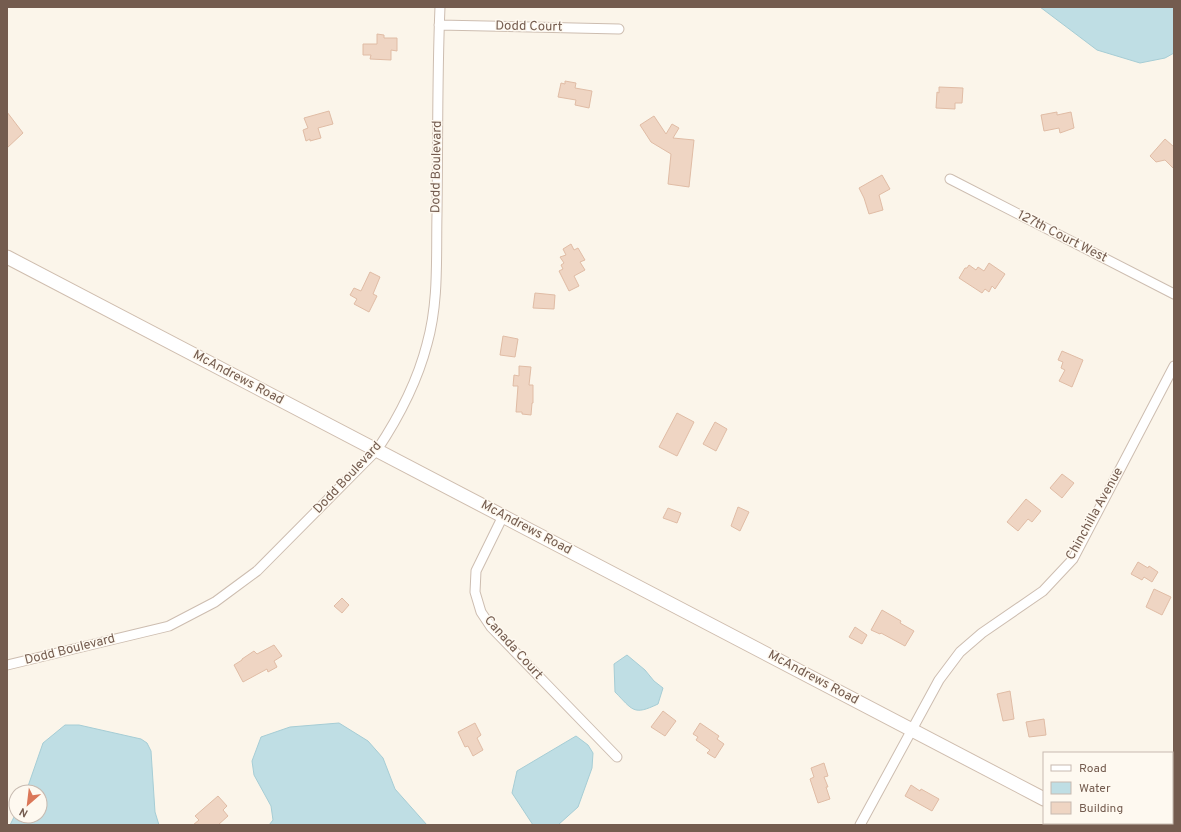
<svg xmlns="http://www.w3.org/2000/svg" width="1181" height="832" font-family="Overpass,sans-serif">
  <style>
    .water { fill: #bfdee4; stroke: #a6cdd5 }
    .building { fill: #efd5c3; stroke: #e0bca5 }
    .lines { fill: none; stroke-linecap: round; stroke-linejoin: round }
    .street-casing { stroke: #cdbdb0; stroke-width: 11 }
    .secondary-casing { stroke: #cfbdae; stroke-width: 15 }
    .street { stroke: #fff; stroke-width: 9 }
    .secondary { stroke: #fff; stroke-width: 13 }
    .labels { text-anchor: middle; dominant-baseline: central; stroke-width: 3; stroke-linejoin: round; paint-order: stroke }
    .street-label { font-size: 13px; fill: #745c4f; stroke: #fef9f0 }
  </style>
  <rect width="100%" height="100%" fill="#fbf5ea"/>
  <!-- water -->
  <path class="water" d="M 1040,7 L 1174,7 L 1174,53 L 1165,58 L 1140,63 L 1097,50 Z
    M 627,655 L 645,670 L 654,681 L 663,688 L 658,704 C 633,716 633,710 615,692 L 614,664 Z
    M 339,723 L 368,741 L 383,758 L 395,789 L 427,825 L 269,825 L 273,820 L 271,806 L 254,775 L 252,761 L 261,737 L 290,727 Z
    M 65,725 L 79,725 L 141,739 L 147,743 L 151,751 L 155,812 L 159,825 L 10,825 L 16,813 L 16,816 L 40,816 L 40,792 L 26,792 L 43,743 Z
    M 576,736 L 588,745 L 593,753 L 592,768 L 578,807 L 558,825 L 533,825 L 512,793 L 517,771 Z"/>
  <!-- building -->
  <path class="building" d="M 377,34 L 384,35 L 384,38 L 397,38 L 397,51 L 391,50 L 391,60 L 370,59 L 371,55 L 363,55 L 363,44 L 377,44 Z
    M 565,81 L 576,83 L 575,88 L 592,91 L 589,108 L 575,105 L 576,100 L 558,97 L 561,83 L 565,84 Z
    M 939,87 L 963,88 L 962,103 L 955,103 L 955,109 L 936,108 L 937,92 L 939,93 Z
    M 329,111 L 333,124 L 318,128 L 321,138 L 310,141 L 310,139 L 306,141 L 303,130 L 308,128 L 304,118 Z
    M 7,112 L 23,133 L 7,148 Z
    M 1057,112 L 1057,115 L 1071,112 L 1074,128 L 1060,133 L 1059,128 L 1044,131 L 1041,115 Z
    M 654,116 L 666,134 L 672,124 L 679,128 L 673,138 L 694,140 L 689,187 L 668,184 L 671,154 L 651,142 L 640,125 Z
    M 1165,139 L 1174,147 L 1174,169 L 1165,160 L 1156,162 L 1150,156 Z
    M 882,175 L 890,189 L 879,195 L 883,210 L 869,214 L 864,198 L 859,188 Z
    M 571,244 L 574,250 L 578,248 L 585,260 L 580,262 L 585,270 L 574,276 L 579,286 L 569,291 L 559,271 L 563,269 L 561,265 L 564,263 L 560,257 L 566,255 L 563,249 Z
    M 989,263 L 1005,274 L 995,289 L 992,286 L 989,292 L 985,289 L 982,293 L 959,278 L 965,268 L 967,268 L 969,265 L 976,270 L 978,267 L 984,271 Z
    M 370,272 L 380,277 L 373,294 L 377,296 L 369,312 L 354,304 L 357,299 L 350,295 L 354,288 L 361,291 Z
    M 535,293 L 555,295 L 554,309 L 533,308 Z
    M 503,336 L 518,339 L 515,357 L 500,355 Z
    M 1062,351 L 1083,360 L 1072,387 L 1059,381 L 1065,370 L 1061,368 L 1063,362 L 1058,360 Z
    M 519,366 L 531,367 L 529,385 L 533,385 L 533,403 L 532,403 L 531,415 L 522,414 L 522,412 L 516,412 L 518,386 L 513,386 L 514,375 L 519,376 Z
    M 677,413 L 694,422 L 677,456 L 659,447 Z
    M 715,422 L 727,429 L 716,451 L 703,444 Z
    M 1062,474 L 1074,483 L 1062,498 L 1050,488 Z
    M 1026,499 L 1041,511 L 1032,522 L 1028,519 L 1018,531 L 1007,522 Z
    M 738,507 L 749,512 L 740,531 L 731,526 Z
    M 668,508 L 681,513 L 677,523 L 663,518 Z
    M 1138,562 L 1148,568 L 1149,566 L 1158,572 L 1152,582 L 1144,577 L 1142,580 L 1131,574 Z
    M 1154,589 L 1171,597 L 1162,615 L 1146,607 Z
    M 342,598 L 349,605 L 342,613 L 334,606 Z
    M 882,610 L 901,621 L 900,623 L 914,631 L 905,646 L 881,633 L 880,634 L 871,630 Z
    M 855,627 L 867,635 L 862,644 L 849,637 Z
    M 274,645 L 282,656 L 274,661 L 277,667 L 268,672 L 267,669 L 243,682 L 234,665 L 242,660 L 242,659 L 254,651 L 257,654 Z
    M 1010,691 L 1014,719 L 1003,721 L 997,694 Z
    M 663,711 L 676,721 L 665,736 L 651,727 Z
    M 1044,719 L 1046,735 L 1029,737 L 1026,722 Z
    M 475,723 L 481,735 L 477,738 L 483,750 L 473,756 L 468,746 L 465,747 L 458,732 Z
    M 700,723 L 719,736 L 717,739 L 724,744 L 715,758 L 707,753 L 710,750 L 696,740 L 698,737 L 693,734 Z
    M 824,763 L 828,776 L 824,777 L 828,787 L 826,787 L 830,799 L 818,803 L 810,779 L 814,777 L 811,768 Z
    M 911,785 L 920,791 L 921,789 L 939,799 L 932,811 L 905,796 Z
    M 218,796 L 227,806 L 223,810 L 228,816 L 218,825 L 193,825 L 199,820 L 195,816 Z"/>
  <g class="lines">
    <defs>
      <path id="street" d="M 439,25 L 619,29
        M 950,179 L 1174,294
        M 503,516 L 476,571 L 475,592 L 481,612 L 491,627 L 617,757
        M 7,665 L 169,626 L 215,602 L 257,571 L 377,450 C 399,417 417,383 427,344 C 439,302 436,257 437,214 C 438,145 437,76 440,7
        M 860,825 L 939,680 L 960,652 L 982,633 L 1043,591 L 1073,559 L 1174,366"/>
      <path id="secondary" d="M 7,257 L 1044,799
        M 1090,823 L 1093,825"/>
    </defs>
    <!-- street casing -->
    <use href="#street" class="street-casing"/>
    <!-- secondary casing -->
    <use href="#secondary" class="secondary-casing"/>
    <!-- street -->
    <use href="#street" class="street"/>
    <!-- secondary -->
    <use href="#secondary" class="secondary"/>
  </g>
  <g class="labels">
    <!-- street labels -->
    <g class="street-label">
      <text transform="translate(529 27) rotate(1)">Dodd Court</text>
      <text transform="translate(437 167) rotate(-89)">Dodd Boulevard</text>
      <text transform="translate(1062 237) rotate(27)">127th Court West</text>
      <text transform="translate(238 378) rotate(28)">McAndrews Road</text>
      <text transform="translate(348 478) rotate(-47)">Dodd Boulevard</text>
      <text transform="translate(1095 514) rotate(-61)">Chinchilla Avenue</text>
      <text transform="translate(526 528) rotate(28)">McAndrews Road</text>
      <text transform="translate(513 648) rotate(48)">Canada Court</text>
      <text transform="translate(70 650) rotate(-14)">Dodd Boulevard</text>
      <text transform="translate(813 678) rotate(28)">McAndrews Road</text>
    </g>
  </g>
  <!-- border -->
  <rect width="1181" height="832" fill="none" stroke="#745c4f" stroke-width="16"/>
  <!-- legend -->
  <rect x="1043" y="752" width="130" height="72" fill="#fef9f0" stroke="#c7bab0"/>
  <rect x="1051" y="765" width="20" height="6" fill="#ffffff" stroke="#c7bab0"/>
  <text x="1079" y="772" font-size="12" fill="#745c4f">Road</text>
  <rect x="1051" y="782" width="20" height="12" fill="#bfdee4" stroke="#c7bab0"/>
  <text x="1079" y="792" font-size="12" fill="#745c4f">Water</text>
  <rect x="1051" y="802" width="20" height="12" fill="#efd5c3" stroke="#c7bab0"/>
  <text x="1079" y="812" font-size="12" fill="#745c4f">Building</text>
  <!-- north arrow -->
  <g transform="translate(28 804) rotate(208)"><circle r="19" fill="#fef9f0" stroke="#c7bab0"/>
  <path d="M0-3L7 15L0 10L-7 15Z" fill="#db7758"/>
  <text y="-6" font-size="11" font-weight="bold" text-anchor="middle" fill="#745c4f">N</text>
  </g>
</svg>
